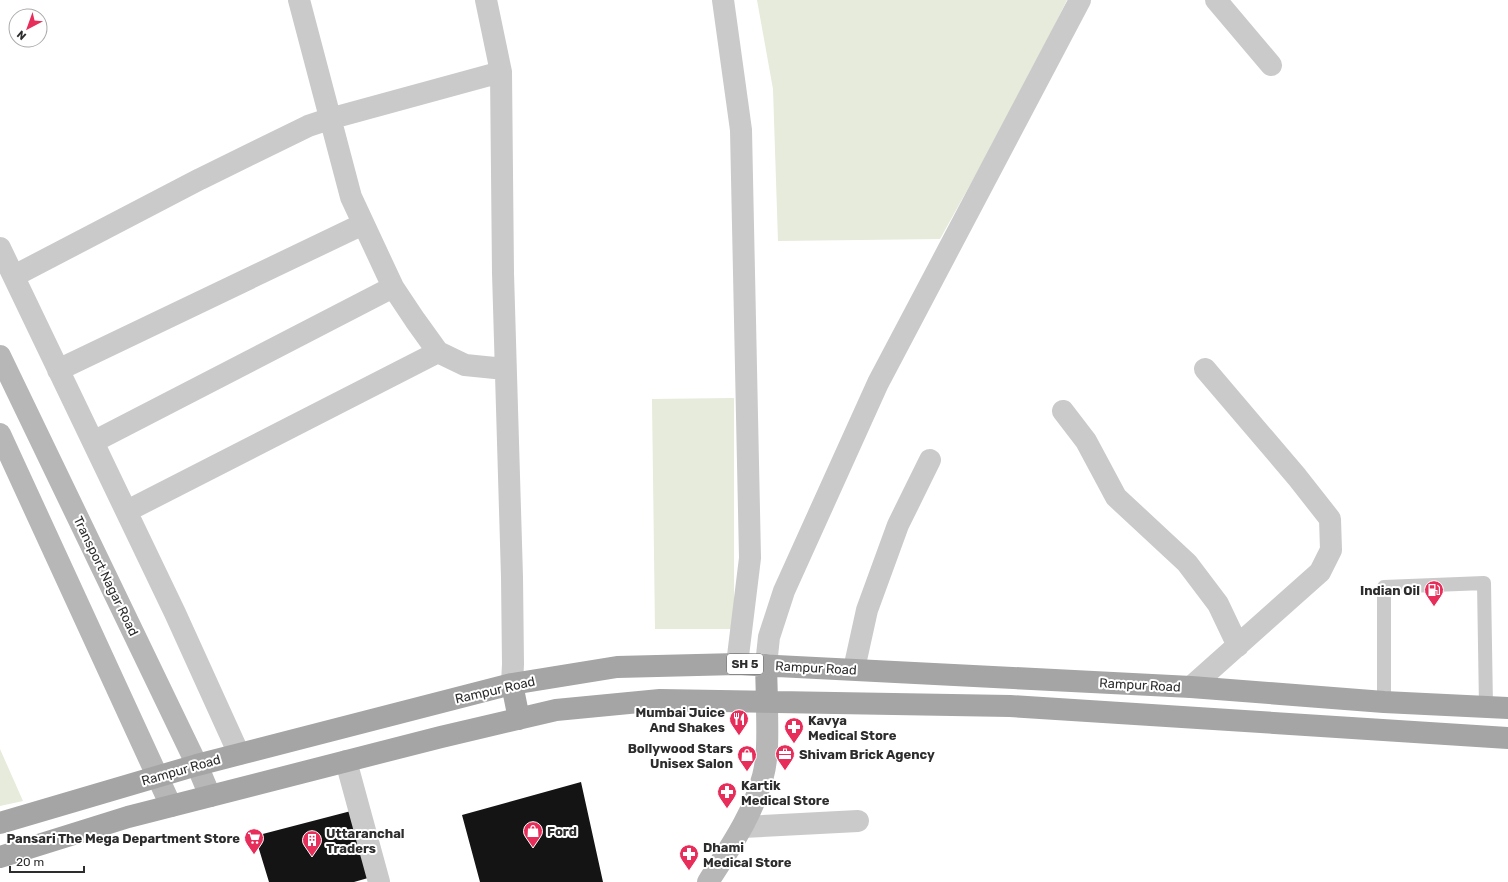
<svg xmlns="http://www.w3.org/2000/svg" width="1508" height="882" font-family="Rubik,sans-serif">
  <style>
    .green { fill: #e6ebdb }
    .building { fill: #141414 }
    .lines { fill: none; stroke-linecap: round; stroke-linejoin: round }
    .service { stroke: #cacaca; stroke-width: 14 }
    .minor { stroke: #cacaca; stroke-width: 22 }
    .secondary { stroke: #b7b7b7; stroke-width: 22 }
    .primary { stroke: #a5a5a5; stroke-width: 22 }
    .labels { text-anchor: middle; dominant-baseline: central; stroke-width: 4; stroke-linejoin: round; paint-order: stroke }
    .shield { fill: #fff; stroke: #6c6c6c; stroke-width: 1 }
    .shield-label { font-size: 12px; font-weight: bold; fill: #2d2d2d }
    .street-label { font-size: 13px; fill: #2d2d2d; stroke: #fff }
    .poi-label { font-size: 13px; font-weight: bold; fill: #2d2d2d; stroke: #fff; text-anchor: start }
  </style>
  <rect width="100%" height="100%" fill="#fff"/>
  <!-- green -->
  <path class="green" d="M 757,0 L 1067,0 L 1021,93 L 940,239 L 778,241 L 773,89 Z
    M 734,398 L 734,629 L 655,629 L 652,399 Z
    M 0,749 L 23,801 L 0,806 Z"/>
  <!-- building -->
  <path class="building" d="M 581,782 L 603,882 L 480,882 L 462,815 Z
    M 351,811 L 368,878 L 354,882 L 269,882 L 255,836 Z"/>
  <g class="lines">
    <!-- service -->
    <path class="service" d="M 1384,702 L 1384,587 L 1484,583 L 1486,707"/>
    <!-- minor -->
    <path class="minor" d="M 299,0 L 351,197 L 393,287 L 415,320 L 438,352 L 465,365 L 505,369
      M 486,0 L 501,72 L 503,273 L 512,577 L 513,664 L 512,684
      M 723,0 L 741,130 L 750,558 L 737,664
      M 1216,0 L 1271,65
      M 0,248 L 175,613 L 239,754
      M 14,276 L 200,179 L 308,126 L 329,119 L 501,72
      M 58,370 L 363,224
      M 1063,411 L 1086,441 L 1116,497 L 1187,563 L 1218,604 L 1238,646
      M 93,442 L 393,287
      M 127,511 L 438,352
      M 766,665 L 769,637 L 784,591 L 878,383 L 1080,0
      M 854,669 L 867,610 L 898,525 L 930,460
      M 1191,687 L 1320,572 L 1331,550 L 1330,519 L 1297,477 L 1205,369
      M 346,761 L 379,882
      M 743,827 L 858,821"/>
    <!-- secondary -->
    <path class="secondary" d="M 0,356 L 197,765 L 210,796
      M 0,434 L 171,806
      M 708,882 C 730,847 752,817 763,776 C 769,753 767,726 767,702"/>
    <!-- primary -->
    <path class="primary" d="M 766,665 L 767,702
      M 512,684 L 519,719
      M 0,823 L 197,765 L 512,684 L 617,667 L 737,664 L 1191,687 L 1384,702 L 1508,708
      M 0,857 L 128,817 L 441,737 L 556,710 L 660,700 L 1010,706 L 1508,738"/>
  </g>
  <!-- icons -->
  <defs>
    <symbol id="fuel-pin" viewBox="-11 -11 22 30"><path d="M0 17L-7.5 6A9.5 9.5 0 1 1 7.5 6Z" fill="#e72d59" stroke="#fff"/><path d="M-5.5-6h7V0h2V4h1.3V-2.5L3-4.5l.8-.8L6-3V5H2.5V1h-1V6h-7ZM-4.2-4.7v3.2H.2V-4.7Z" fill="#fff"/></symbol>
    <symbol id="restaurant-pin" viewBox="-11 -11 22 30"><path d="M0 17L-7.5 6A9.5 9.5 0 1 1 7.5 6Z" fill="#e72d59" stroke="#fff"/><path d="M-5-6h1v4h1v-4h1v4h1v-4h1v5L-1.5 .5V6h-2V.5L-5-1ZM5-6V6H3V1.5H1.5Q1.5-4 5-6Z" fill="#fff"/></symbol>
    <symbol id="pharmacy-pin" viewBox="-11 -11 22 30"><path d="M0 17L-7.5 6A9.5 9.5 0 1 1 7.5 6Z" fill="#e72d59" stroke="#fff"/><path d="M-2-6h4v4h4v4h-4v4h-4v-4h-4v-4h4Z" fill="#fff"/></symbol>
    <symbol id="office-pin" viewBox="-11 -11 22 30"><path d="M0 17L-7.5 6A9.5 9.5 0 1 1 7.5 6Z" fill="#e72d59" stroke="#fff"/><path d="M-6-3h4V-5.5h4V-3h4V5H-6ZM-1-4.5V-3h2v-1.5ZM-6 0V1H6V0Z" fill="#fff"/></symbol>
    <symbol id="shop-pin" viewBox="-11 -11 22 30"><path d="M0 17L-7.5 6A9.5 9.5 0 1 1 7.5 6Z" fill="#e72d59" stroke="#fff"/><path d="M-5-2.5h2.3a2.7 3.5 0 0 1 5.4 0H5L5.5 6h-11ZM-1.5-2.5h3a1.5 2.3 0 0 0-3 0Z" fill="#fff"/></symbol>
    <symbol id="supermarket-pin" viewBox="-11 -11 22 30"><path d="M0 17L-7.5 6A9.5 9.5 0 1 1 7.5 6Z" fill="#e72d59" stroke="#fff"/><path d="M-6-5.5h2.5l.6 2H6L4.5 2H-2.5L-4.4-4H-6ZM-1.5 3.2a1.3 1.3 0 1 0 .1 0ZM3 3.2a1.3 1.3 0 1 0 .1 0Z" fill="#fff"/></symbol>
    <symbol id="building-pin" viewBox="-11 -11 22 30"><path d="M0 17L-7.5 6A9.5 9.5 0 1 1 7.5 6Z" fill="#e72d59" stroke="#fff"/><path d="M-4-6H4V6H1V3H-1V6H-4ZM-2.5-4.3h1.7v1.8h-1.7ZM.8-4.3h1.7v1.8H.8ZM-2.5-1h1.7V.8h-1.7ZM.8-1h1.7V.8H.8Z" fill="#fff"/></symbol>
  </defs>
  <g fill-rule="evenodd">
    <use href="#fuel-pin" x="1423" y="579" width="22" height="30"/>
    <use href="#restaurant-pin" x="728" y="708" width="22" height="30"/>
    <use href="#pharmacy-pin" x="783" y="716" width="22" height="30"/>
    <use href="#office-pin" x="774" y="743" width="22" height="30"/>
    <use href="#shop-pin" x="736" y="744" width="22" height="30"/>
    <use href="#pharmacy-pin" x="716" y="781" width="22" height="30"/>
    <use href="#shop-pin" x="522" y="820" width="22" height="30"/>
    <use href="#supermarket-pin" x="243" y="827" width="22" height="30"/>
    <use href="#building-pin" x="301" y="829" width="22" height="30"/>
    <use href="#pharmacy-pin" x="678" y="843" width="22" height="30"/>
  </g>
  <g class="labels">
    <!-- shield labels -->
    <rect class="shield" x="727" y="654" width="36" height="20" rx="3"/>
    <g class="shield-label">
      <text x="745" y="664">SH 5</text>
    </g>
    <!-- street labels -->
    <g class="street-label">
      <text transform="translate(106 576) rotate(64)">Transport Nagar Road</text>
      <text transform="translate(816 668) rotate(3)">Rampur Road</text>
      <text transform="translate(1140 685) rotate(3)">Rampur Road</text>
      <text transform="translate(495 690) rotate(-13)">Rampur Road</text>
      <text transform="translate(181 770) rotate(-16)">Rampur Road</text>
    </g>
    <!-- poi labels -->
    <g class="poi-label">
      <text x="1420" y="590" text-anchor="end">Indian Oil</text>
      <text x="725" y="712" text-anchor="end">Mumbai Juice<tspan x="725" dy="15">And Shakes</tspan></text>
      <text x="808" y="720">Kavya<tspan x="808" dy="15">Medical Store</tspan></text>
      <text x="733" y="748" text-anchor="end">Bollywood Stars<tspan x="733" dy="15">Unisex Salon</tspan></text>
      <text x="799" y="754">Shivam Brick Agency</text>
      <text x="741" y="785">Kartik<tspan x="741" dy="15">Medical Store</tspan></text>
      <text x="547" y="831">Ford</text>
      <text x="326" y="833">Uttaranchal<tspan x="326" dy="15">Traders</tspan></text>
      <text x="240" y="838" text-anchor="end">Pansari The Mega Department Store</text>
      <text x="703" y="847">Dhami<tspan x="703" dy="15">Medical Store</tspan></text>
    </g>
  </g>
  <!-- north arrow -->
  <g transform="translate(28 28) rotate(221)"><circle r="19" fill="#ffffff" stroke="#ababab"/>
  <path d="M0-3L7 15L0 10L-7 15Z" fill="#e72d59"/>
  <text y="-6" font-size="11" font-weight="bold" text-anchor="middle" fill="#2d2d2d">N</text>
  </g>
  <!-- scale -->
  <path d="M10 866v6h74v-6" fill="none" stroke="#2d2d2d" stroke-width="2"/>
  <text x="16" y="866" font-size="12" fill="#2d2d2d" stroke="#ffffff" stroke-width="3" paint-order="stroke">20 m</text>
</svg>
